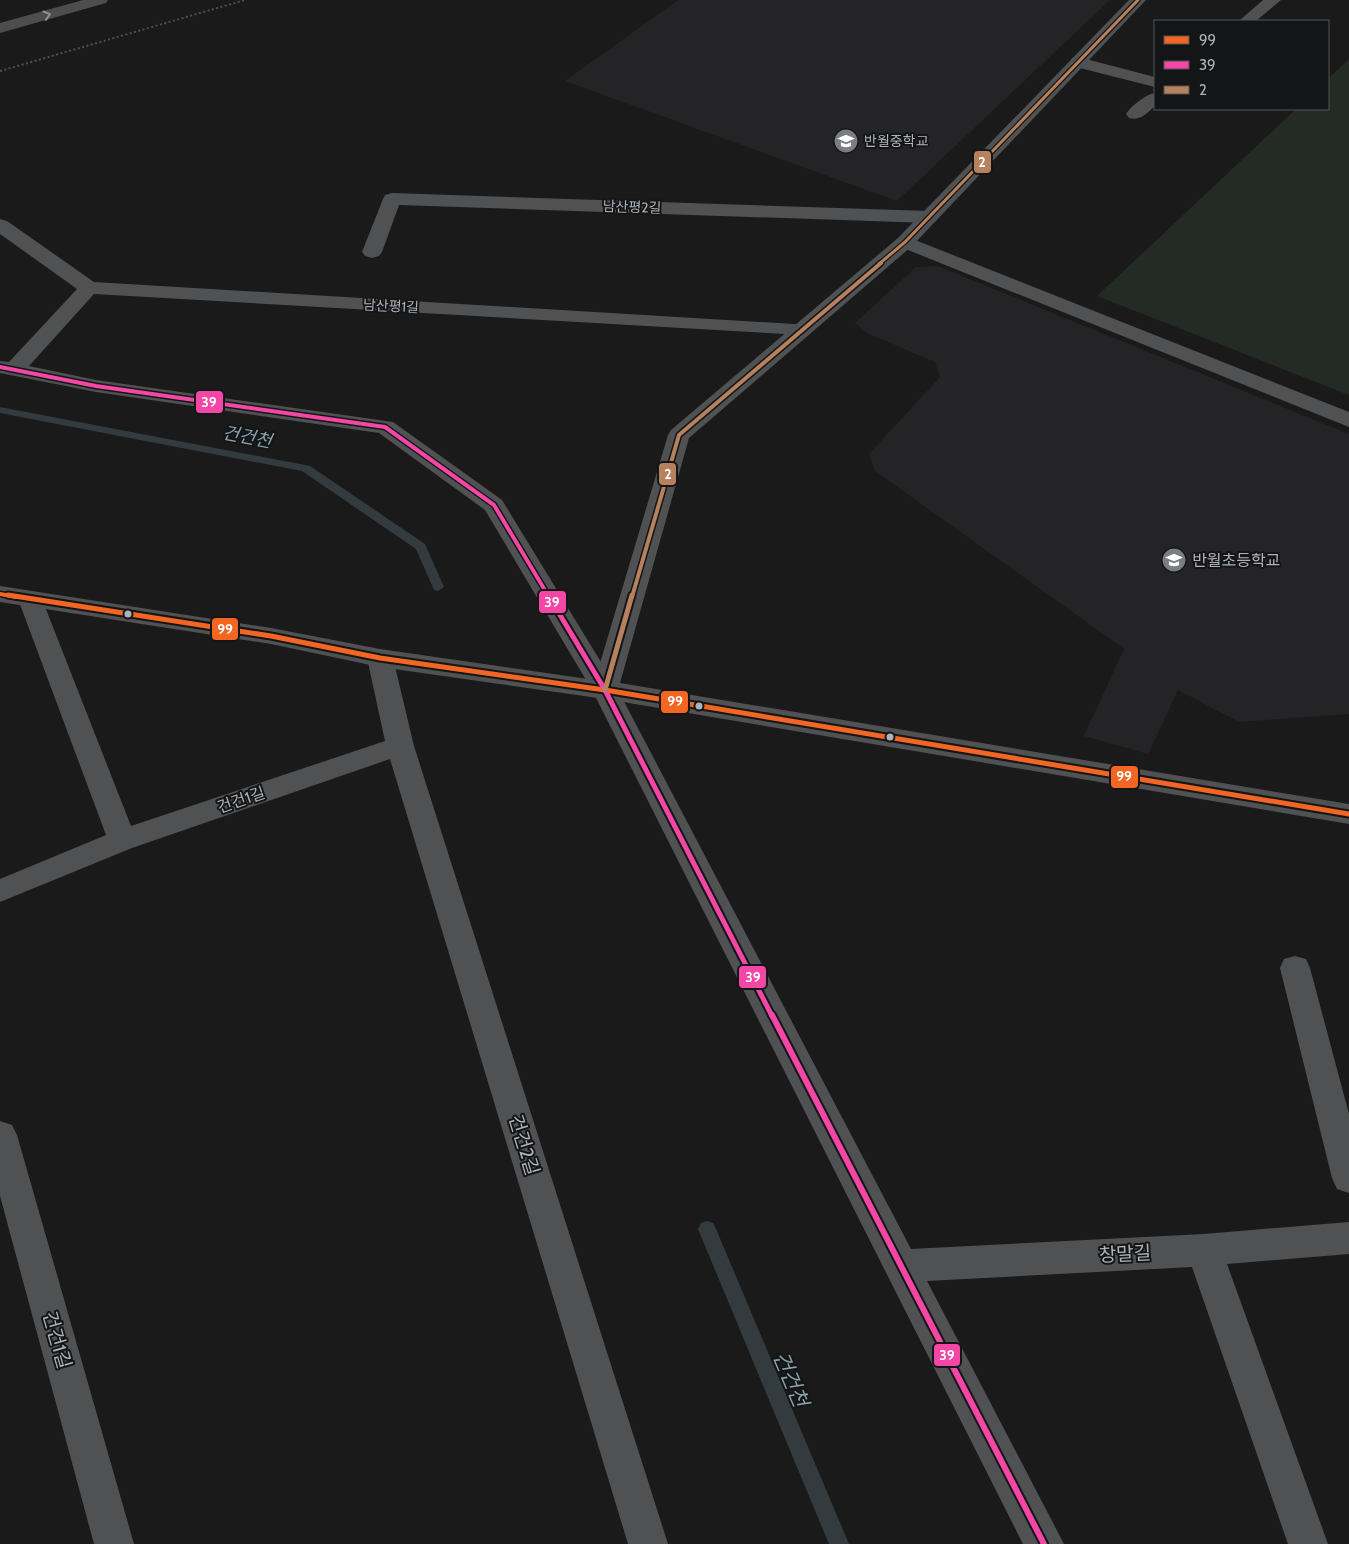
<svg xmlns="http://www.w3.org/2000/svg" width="1349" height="1544" font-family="Cabin,'Noto Sans KR',sans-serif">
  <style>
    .built { fill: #242426 }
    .green { fill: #242a24 }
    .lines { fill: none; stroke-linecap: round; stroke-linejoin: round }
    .stream { fill: #333b3f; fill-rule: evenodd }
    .path { stroke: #505153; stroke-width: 2; stroke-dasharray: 2 2.5; stroke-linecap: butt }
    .minor { fill: #4f5153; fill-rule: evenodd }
    .tertiary { fill: #4f5153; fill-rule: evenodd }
    .motorway { fill: #4c4d4f; fill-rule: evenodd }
    .bus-1-far1-casing { stroke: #141516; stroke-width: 7 }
    .bus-1-casing { stroke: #141516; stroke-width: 9 }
    .bus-2-far2-casing { stroke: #141516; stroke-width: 7 }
    .bus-2-far1-casing { stroke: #141516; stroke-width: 9 }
    .bus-2-casing { stroke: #141516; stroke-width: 10 }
    .bus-3-far2-casing { stroke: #141516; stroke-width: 5.5 }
    .bus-3-far1-casing { stroke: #141516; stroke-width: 7 }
    .bus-3-casing { stroke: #141516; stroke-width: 9 }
    .bus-1-far1 { stroke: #f26522; stroke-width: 4 }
    .bus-1 { stroke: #f26522; stroke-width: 5 }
    .bus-2-far2 { stroke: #f346a5; stroke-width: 4 }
    .bus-2-far1 { stroke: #f346a5; stroke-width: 5 }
    .bus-2 { stroke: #f346a5; stroke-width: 6 }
    .bus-3-far2 { stroke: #b6815c; stroke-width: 3 }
    .bus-3-far1 { stroke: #b6815c; stroke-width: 4 }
    .bus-3 { stroke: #b6815c; stroke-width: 5 }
    .oneway { stroke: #8b8f94 }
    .bus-dot { fill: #adb3b9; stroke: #141516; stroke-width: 2 }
    .labels { text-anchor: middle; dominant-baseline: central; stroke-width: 4; stroke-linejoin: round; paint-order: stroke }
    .far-poi-label { font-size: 14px; fill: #adb3b9; stroke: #141516; text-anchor: start }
    .far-street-label { font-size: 14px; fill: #adb3b9; stroke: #141516 }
    .poi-label { font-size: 16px; fill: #adb3b9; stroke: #141516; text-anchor: start }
    .street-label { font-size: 16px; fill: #adb3b9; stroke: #141516 }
    .water-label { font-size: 18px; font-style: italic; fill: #89a3af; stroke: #141516 }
    .near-street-label { font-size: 19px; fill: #adb3b9; stroke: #141516 }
    .near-water-label { font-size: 21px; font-style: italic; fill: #89a3af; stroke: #141516 }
    .line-badge { stroke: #141516; stroke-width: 2 }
    .badge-label { font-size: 14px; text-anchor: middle; font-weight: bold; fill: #fff }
  </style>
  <rect width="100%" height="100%" fill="#1a1a1a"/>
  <!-- built -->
  <path class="built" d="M 678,0 L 1110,0 L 897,201 L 565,81 Z
    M 938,266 L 1349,434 L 1349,714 L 1239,722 L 1178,690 L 1148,754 L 1084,736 L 1124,649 L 875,471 L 869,454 L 940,377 L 935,362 L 867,333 L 855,323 L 916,267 Z"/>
  <!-- green -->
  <path class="green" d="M 1349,59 L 1349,395 L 1097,296 L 1296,109 L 1328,109 L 1328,79 Z"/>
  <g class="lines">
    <!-- stream -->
    <path class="stream" d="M 0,407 L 310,466 L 425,544 L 444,587 L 438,591 L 434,590 L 416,549 L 302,471 L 0,413 Z
      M 707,1221 L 713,1223 L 716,1229 L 849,1544 L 829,1544 L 698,1229 L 701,1223 Z"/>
    <!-- path -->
    <path class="path" d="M 0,71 L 245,0"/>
    <!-- minor -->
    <path class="minor" d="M 1263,0 L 1281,0 L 1256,21 L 1239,21 Z
      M 1078,57 L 1155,77 L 1155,87 L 1072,66 L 1070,62 L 1072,58 Z
      M 1155,93 L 1155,106 C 1147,113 1141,121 1129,118 L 1126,114 C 1132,105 1145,95 1155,93 Z
      M 392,193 L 929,211 L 936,213 L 938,217 L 936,221 L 929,223 L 399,205 L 382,252 L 379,256 L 372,258 L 365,256 L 362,252 L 383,199 L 385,195 Z
      M 0,219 L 7,221 L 94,282 L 810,325 L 813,329 L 810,333 L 803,335 L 94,294 L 29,366 L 96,380 L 393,422 L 502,500 L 618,690 L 911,1249 L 1204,1234 L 1349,1222 L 1349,1254 L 1227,1264 L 1328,1544 L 1288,1544 L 1192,1267 L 927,1281 L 1064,1544 L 1023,1544 L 592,690 L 485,510 L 379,433 L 96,392 L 0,373 L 0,361 L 9,362 L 77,289 L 0,234 Z
      M 905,236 L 1349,412 L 1349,427 L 898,246 L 895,242 L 898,238 Z
      M 30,591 L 39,593 L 42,599 L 131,826 L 385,741 L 367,658 L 371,652 L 380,649 L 389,652 L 393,658 L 414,746 L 668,1544 L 628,1544 L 390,759 L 132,848 L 0,902 L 0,879 L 106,835 L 18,599 L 21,593 Z
      M 1295,956 L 1306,959 L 1310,968 L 1349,1114 L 1349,1193 L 1337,1189 L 1332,1178 L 1280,968 L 1284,959 Z
      M 0,1121 L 12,1125 L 17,1135 L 134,1544 L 94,1544 L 0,1196 Z"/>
    <!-- tertiary -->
    <path class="tertiary" d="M 1129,0 L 1146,0 L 912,246 L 689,438 L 620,683 L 1349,804 L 1349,824 L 605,699 L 380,667 L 271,644 L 0,602 L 0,586 L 271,628 L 380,649 L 595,680 L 668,435 L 671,430 L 898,238 Z"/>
    <!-- motorway -->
    <path class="motorway" d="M 83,0 L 108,0 L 106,3 L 0,33 L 0,23 Z"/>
    <defs>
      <path id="bus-1-far1" d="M 0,594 L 16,597"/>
      <path id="bus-1" d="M 8,595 L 271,636 L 380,658 L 605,690 L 1349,814"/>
      <path id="bus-2-far2" d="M 0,367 L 96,386 L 385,427 L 494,505 L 549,597"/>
      <path id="bus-2-far1" d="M 548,595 L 605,690 L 772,1016"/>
      <path id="bus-2" d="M 772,1015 L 1044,1544"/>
      <path id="bus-3-far2" d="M 879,264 L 905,242 L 1138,0"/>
      <path id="bus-3-far1" d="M 632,597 L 679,435 L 881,263"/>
      <path id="bus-3" d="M 605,690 L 632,595"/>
    </defs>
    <!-- bus-1-far1 casing -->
    <use href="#bus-1-far1" class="bus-1-far1-casing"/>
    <!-- bus-1 casing -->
    <use href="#bus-1" class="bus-1-casing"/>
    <!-- bus-2-far2 casing -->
    <use href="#bus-2-far2" class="bus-2-far2-casing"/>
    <!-- bus-2-far1 casing -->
    <use href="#bus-2-far1" class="bus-2-far1-casing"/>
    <!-- bus-2 casing -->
    <use href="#bus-2" class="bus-2-casing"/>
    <!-- bus-3-far2 casing -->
    <use href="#bus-3-far2" class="bus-3-far2-casing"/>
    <!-- bus-3-far1 casing -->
    <use href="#bus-3-far1" class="bus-3-far1-casing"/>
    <!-- bus-3 casing -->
    <use href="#bus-3" class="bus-3-casing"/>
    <!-- bus-1-far1 -->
    <use href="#bus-1-far1" class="bus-1-far1"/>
    <!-- bus-1 -->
    <use href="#bus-1" class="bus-1"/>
    <!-- bus-2-far2 -->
    <use href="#bus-2-far2" class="bus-2-far2"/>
    <!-- bus-2-far1 -->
    <use href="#bus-2-far1" class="bus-2-far1"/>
    <!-- bus-2 -->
    <use href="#bus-2" class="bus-2"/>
    <!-- bus-3-far2 -->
    <use href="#bus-3-far2" class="bus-3-far2"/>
    <!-- bus-3-far1 -->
    <use href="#bus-3-far1" class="bus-3-far1"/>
    <!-- bus-3 -->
    <use href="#bus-3" class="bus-3"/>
  </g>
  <!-- one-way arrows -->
  <defs><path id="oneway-chevron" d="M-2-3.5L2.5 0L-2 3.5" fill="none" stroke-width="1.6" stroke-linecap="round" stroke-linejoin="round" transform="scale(1.25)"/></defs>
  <use class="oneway" href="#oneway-chevron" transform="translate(47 15) rotate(-16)"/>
  <!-- icons -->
  <defs>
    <symbol id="school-disc" viewBox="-11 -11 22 22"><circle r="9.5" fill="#7a7d81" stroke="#141516"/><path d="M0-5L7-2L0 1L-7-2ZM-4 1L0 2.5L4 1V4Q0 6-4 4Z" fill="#fff"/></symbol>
  </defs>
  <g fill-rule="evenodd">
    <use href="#school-disc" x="832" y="127" width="28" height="28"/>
    <use href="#school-disc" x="1160" y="546" width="28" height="28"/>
  </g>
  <!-- markers -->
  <g class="bus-dot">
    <circle cx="128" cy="614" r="4.5"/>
    <circle cx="699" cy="706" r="4.5"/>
    <circle cx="890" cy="737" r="4.5"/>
  </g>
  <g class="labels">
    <!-- far-poi labels -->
    <g class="far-poi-label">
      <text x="864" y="141">반월중학교</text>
    </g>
    <!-- far-street labels -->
    <g class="far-street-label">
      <text transform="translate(632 207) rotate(2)">남산평2길</text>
      <text transform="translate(391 306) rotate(3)">남산평1길</text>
    </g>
    <!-- poi labels -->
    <g class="poi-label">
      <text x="1192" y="560">반월초등학교</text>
    </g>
    <!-- street labels -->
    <g class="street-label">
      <text transform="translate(241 800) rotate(-19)">건건1길</text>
    </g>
    <!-- water labels -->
    <g class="water-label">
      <text transform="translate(247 437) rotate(11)">건건천</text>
    </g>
    <!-- near-street labels -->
    <g class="near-street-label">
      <text transform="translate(524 1145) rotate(73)">건건2길</text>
      <text transform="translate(1125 1254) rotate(-3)">창말길</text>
      <text transform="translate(57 1340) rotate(74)">건건1길</text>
    </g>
    <!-- near-water labels -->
    <g class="near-water-label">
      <text transform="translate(791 1379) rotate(67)">건건천</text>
    </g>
  </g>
  <g class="line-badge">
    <rect x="973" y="150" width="19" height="24" rx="5" fill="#b6815c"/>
    <rect x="195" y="390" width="29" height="24" rx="5" fill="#f346a5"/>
    <rect x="658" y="462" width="19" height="24" rx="5" fill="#b6815c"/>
    <rect x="538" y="590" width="29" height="24" rx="5" fill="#f346a5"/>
    <rect x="211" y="617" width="28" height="24" rx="5" fill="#f26522"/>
    <rect x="660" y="690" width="29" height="24" rx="5" fill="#f26522"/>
    <rect x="1110" y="765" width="29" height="24" rx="5" fill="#f26522"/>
    <rect x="738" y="965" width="29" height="24" rx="5" fill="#f346a5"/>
    <rect x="933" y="1343" width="28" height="24" rx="5" fill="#f346a5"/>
  </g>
  <g class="badge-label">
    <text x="982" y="167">2</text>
    <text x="209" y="407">39</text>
    <text x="668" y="479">2</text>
    <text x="552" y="607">39</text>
    <text x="225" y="634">99</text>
    <text x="675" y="706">99</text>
    <text x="1124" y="781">99</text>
    <text x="753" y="982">39</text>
    <text x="947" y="1360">39</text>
  </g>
  <!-- legend -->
  <rect x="1154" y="20" width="175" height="90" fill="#141516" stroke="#515457"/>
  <rect x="1164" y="36" width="25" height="8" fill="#f26522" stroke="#515457"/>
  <text x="1199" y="45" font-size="15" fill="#adb3b9">99</text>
  <rect x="1164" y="61" width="25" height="8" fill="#f346a5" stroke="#515457"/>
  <text x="1199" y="70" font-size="15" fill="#adb3b9">39</text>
  <rect x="1164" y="86" width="25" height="8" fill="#b6815c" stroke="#515457"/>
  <text x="1199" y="95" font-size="15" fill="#adb3b9">2</text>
</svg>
